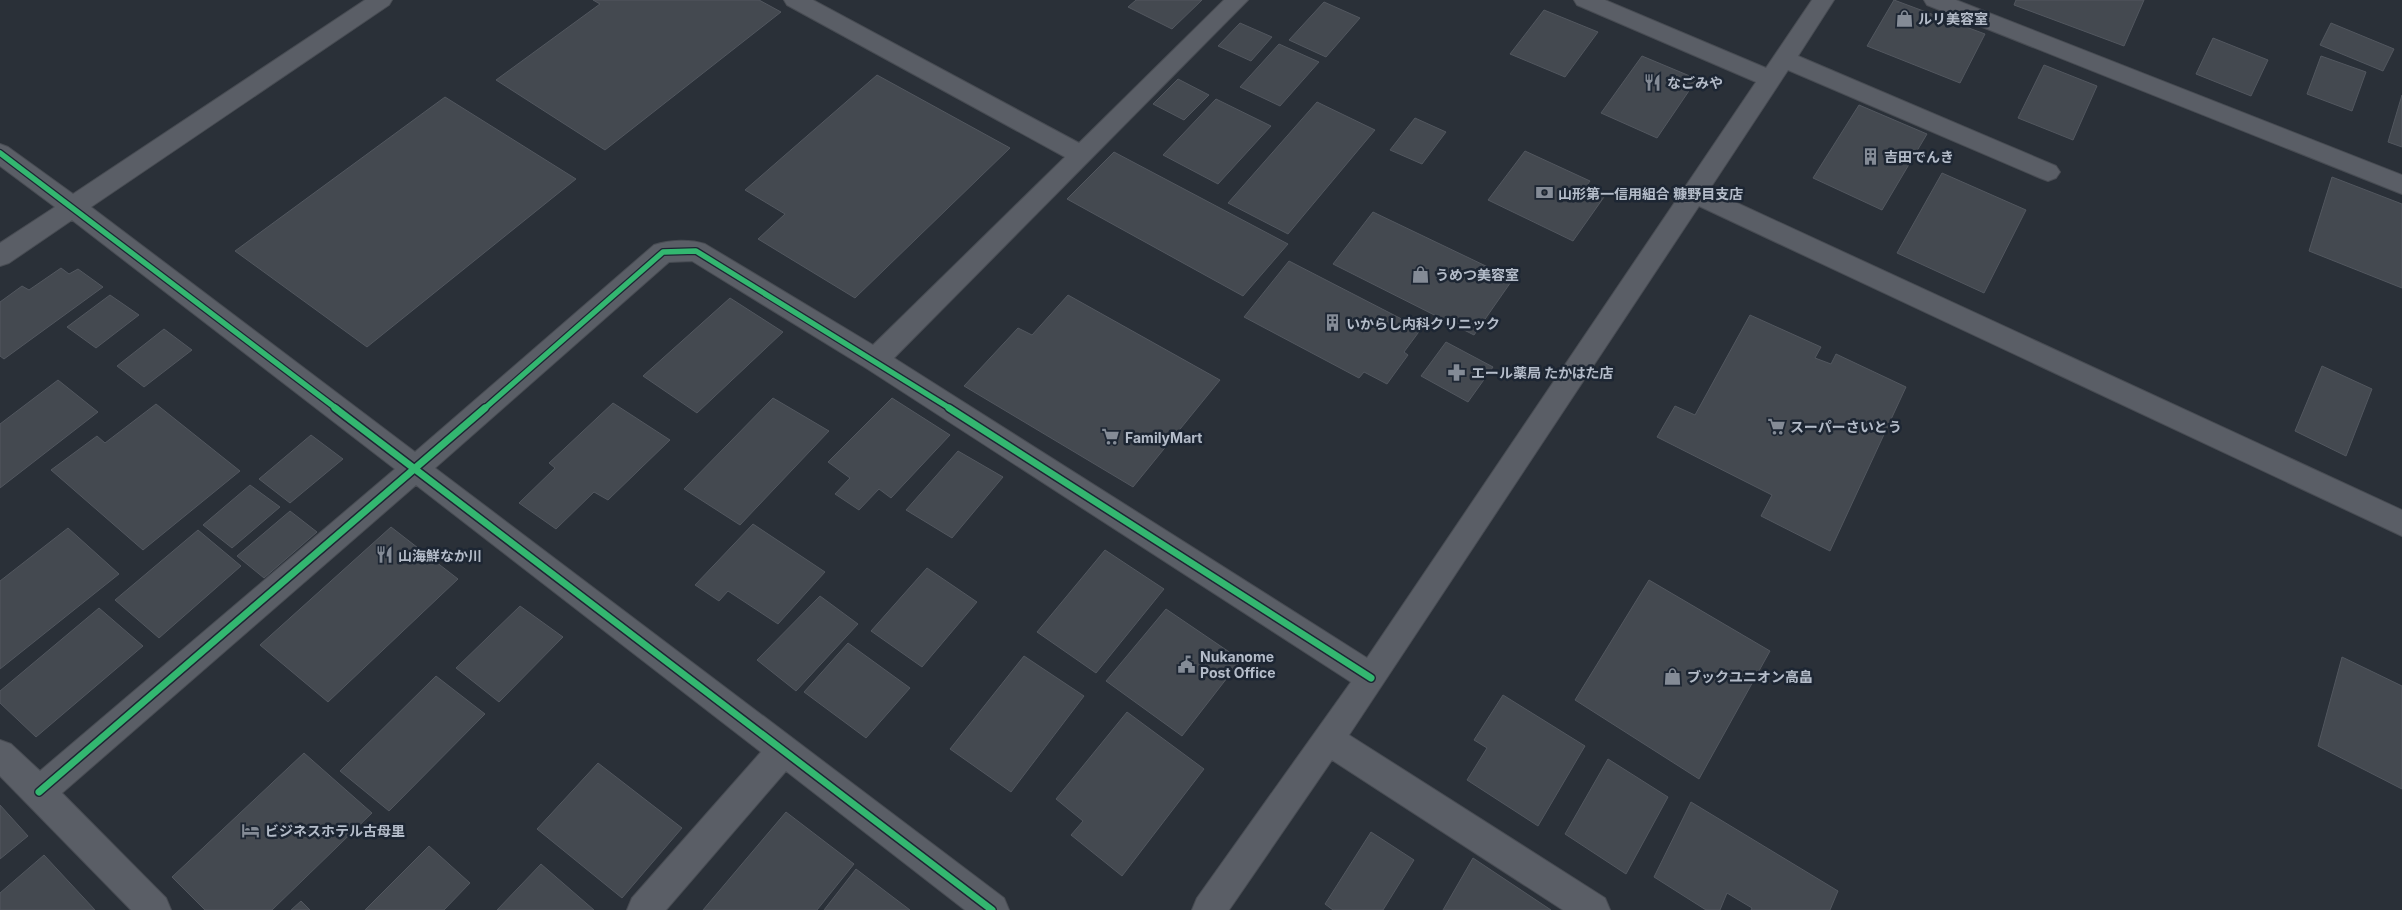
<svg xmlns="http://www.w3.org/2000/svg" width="2402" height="910" font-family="Inter,'Noto Sans JP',sans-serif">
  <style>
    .building { fill: #444950; stroke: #52575f }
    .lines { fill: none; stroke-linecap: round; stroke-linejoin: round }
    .minor-casing { stroke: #484c53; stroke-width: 2 }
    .minor { fill: #5a5e66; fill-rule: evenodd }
    .cycleway-far1-casing { stroke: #1d2633; stroke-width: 8 }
    .cycleway-casing { stroke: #1d2633; stroke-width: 10 }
    .cycleway-far1 { stroke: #33b770; stroke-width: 5.5 }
    .cycleway { stroke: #33b770; stroke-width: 7 }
    .labels { text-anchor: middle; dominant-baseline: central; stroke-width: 5; stroke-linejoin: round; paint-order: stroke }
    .poi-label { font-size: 14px; font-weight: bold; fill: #b4bcc9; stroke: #1d2633; text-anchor: start }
  </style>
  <rect width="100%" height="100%" fill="#2a3038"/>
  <!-- building -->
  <path class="building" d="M 593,0 L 759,0 L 781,12 L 605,150 L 496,80 L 600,4 Z
    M 1136,0 L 1202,0 L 1172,29 L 1128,7 Z
    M 1894,0 L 1985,34 L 1960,83 L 1867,46 Z
    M 2016,0 L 2144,0 L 2124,46 L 2014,5 Z
    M 1324,2 L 1360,18 L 1326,57 L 1289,40 Z
    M 1544,10 L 1598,32 L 1565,77 L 1510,54 Z
    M 1240,23 L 1272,37 L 1251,61 L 1218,46 Z
    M 2331,23 L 2394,49 L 2383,71 L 2320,45 Z
    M 2213,38 L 2268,60 L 2251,96 L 2196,74 Z
    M 1279,44 L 1319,62 L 1280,106 L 1240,87 Z
    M 1642,56 L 1697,79 L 1657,138 L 1601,113 Z
    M 2321,56 L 2366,72 L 2352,111 L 2307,94 Z
    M 2044,65 L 2097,86 L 2073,140 L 2018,118 Z
    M 877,75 L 1010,148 L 855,298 L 758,239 L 785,214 L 745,190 Z
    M 1178,79 L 1209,95 L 1184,120 L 1153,104 Z
    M 2402,95 L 2402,147 L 2388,142 Z
    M 445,97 L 576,179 L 367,347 L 235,251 Z
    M 1216,99 L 1271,126 L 1218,184 L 1163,155 Z
    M 1317,102 L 1375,130 L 1288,234 L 1228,203 Z
    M 1859,105 L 1927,134 L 1882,210 L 1813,178 Z
    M 1415,118 L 1446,132 L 1422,164 L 1390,150 Z
    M 1525,151 L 1590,181 L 1585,188 L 1604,197 L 1573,241 L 1488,200 Z
    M 1114,152 L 1288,244 L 1243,296 L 1067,199 Z
    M 1942,173 L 2026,210 L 1984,293 L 1897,253 Z
    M 2332,177 L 2402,204 L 2402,288 L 2309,251 Z
    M 1373,212 L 1513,279 L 1474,335 L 1333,264 Z
    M 1289,261 L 1421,329 L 1404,352 L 1408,355 L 1387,384 L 1364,372 L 1359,378 L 1244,317 Z
    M 61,268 L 69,274 L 78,269 L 103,287 L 4,359 L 0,356 L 0,302 L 22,286 L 29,290 Z
    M 110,295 L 139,315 L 96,348 L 67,327 Z
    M 1068,295 L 1220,380 L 1133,487 L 964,386 L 1018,328 L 1032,335 Z
    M 730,298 L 783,332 L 697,413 L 643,376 Z
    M 1750,315 L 1821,347 L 1815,358 L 1831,364 L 1836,354 L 1906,387 L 1830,551 L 1761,516 L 1772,495 L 1657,437 L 1675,406 L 1695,415 Z
    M 164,329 L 192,350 L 144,387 L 117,366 Z
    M 1446,342 L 1493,367 L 1468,402 L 1421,376 Z
    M 2322,366 L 2372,389 L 2346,456 L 2295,431 Z
    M 58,380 L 98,412 L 0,488 L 0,424 Z
    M 773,398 L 829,431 L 740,525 L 684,489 Z
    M 892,398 L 950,435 L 891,498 L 879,489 L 859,510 L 835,494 L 850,478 L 828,462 Z
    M 613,403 L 670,440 L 608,500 L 594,492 L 556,529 L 519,503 L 555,468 L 549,463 Z
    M 156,404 L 240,471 L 143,550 L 51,470 L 97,436 L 105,443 Z
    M 311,435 L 343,459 L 290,503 L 259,479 Z
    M 958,451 L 1003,477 L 952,538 L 906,510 Z
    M 250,485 L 280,507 L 232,548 L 203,525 Z
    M 290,511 L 317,532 L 264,578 L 237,556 Z
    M 753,524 L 825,572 L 778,624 L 728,591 L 719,601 L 695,585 Z
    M 391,527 L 458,579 L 328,702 L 260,645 Z
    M 68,528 L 119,574 L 0,669 L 0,581 Z
    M 198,530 L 241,566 L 159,638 L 115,600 Z
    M 1105,550 L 1164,589 L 1096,673 L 1037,632 Z
    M 927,568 L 977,602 L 922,667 L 871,631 Z
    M 1649,580 L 1770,651 L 1699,779 L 1575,700 Z
    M 820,596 L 858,624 L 796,691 L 757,660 Z
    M 520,606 L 563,637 L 499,702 L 456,668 Z
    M 99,608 L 143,646 L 36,737 L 0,703 L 0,691 Z
    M 1166,609 L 1241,660 L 1182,736 L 1106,681 Z
    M 848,643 L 910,688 L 866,738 L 804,692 Z
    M 1024,656 L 1084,696 L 1011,792 L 950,749 Z
    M 2342,657 L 2402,686 L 2402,789 L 2318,746 Z
    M 436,676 L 485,714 L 389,811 L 340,771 Z
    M 1503,695 L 1585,746 L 1538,826 L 1467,780 L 1487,748 L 1474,740 Z
    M 1127,712 L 1204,769 L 1122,876 L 1071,835 L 1083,821 L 1056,799 Z
    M 304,753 L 372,813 L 272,910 L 205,910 L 172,877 Z
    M 1608,759 L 1668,797 L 1626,874 L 1565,834 Z
    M 598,763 L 682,828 L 622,898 L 537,829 Z
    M 1691,802 L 1838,891 L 1830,910 L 1751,910 L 1752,908 L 1727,893 L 1720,910 L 1706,910 L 1654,877 Z
    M 0,805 L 28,836 L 0,859 Z
    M 786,812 L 854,864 L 817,910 L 703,910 Z
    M 1371,832 L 1414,860 L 1383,910 L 1333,910 L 1325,904 Z
    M 429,846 L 470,883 L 444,910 L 365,910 Z
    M 44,855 L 95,910 L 0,910 L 0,893 Z
    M 1473,858 L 1551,910 L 1443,910 Z
    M 541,864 L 594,910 L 497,910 Z
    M 856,869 L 910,910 L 824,910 Z
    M 301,901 L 310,910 L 291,910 Z"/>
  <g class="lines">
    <defs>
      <path id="minor" d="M 365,0 L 392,0 L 389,5 L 91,207 L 415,452 L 654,245 C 669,240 690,239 705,244 L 873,345 L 1065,157 L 787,5 L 784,0 L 813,0 L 1079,143 L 1224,0 L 1248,0 L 894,358 L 1367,658 L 1756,82 L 1577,5 L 1574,0 L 1605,0 L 1766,68 L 1812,0 L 1834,0 L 1798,56 L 2056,166 L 2060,172 L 2056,178 L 2048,181 L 2040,178 L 1788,70 L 1709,190 L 2402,510 L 2402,536 L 1699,206 L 1349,735 L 1605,898 L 1610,910 L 1563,910 L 1332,760 L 1229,910 L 1192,910 L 1197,898 L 1351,682 L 866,368 L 692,261 L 669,262 L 435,468 L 1004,898 L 1009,910 L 965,910 L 786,771 L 666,910 L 627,910 L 632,898 L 761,752 L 416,485 L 62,793 L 166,898 L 171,910 L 131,910 L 0,776 L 0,740 L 11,744 L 40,771 L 395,469 L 72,220 L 9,263 L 0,266 L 0,243 L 55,207 L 0,166 L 0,144 L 8,147 L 73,194 Z
        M 1924,0 L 1956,0 L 2402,175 L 2402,194 L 1927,5 Z"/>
    </defs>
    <!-- minor casing -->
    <use href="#minor" class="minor-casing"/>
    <!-- minor -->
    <use href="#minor" class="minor"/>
    <defs>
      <path id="cycleway-far1" d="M 0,153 L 337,409
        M 484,409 L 663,252 L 696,251 L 951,409"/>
      <path id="cycleway" d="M 335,408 L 992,910
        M 949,408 L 1371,678
        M 39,792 L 485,408"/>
    </defs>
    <!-- cycleway-far1 casing -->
    <use href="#cycleway-far1" class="cycleway-far1-casing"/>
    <!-- cycleway casing -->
    <use href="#cycleway" class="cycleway-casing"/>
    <!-- cycleway-far1 -->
    <use href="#cycleway-far1" class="cycleway-far1"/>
    <!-- cycleway -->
    <use href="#cycleway" class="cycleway"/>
  </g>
  <!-- icons -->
  <defs>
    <symbol id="shop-bare" viewBox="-9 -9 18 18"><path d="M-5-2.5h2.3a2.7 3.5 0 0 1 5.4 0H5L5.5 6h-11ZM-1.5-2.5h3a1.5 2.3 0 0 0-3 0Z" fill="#848b96" stroke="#1d2633" stroke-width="2.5" paint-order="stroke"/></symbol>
    <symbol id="restaurant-bare" viewBox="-9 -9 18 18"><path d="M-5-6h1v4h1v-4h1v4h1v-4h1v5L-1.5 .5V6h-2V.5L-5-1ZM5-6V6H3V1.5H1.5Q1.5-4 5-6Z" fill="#848b96" stroke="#1d2633" stroke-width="2.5" paint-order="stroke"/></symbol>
    <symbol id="building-bare" viewBox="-9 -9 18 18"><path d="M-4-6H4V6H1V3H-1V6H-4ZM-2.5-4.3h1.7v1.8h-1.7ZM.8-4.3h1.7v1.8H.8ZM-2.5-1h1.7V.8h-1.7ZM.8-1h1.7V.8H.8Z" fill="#848b96" stroke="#1d2633" stroke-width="2.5" paint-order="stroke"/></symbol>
    <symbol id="bank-bare" viewBox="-9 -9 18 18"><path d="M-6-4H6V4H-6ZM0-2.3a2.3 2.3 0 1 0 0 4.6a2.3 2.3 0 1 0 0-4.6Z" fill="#848b96" stroke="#1d2633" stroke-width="2.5" paint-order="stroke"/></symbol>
    <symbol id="pharmacy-bare" viewBox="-9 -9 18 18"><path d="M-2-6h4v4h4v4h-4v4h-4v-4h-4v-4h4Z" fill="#848b96" stroke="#1d2633" stroke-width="2.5" paint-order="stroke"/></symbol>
    <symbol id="supermarket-bare" viewBox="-9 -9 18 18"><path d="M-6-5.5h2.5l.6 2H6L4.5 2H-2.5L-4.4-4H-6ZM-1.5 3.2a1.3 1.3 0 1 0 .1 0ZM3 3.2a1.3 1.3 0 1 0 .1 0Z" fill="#848b96" stroke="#1d2633" stroke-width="2.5" paint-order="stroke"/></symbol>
    <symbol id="civic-bare" viewBox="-9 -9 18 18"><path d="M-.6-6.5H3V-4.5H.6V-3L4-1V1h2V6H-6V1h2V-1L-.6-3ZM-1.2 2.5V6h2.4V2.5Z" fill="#848b96" stroke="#1d2633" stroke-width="2.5" paint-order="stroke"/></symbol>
    <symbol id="hotel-bare" viewBox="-9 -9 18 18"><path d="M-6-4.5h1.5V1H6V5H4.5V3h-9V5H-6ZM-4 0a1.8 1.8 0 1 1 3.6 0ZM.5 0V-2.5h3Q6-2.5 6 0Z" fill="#848b96" stroke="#1d2633" stroke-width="2.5" paint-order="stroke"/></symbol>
  </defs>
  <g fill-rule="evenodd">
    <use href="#shop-bare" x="1892" y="6" width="25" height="25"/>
    <use href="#restaurant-bare" x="1640" y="70" width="25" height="25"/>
    <use href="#building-bare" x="1858" y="144" width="25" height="25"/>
    <use href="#bank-bare" x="1532" y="180" width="25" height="25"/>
    <use href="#shop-bare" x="1408" y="262" width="25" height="25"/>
    <use href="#building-bare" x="1320" y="310" width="25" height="25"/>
    <use href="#pharmacy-bare" x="1444" y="360" width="25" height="25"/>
    <use href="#supermarket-bare" x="1764" y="414" width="25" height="25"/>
    <use href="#supermarket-bare" x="1098" y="424" width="25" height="25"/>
    <use href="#restaurant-bare" x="372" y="542" width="25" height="25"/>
    <use href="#civic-bare" x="1174" y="652" width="25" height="25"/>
    <use href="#shop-bare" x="1660" y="664" width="25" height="25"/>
    <use href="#hotel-bare" x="238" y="818" width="25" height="25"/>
  </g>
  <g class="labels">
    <!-- poi labels -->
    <g class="poi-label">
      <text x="1918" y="18">ルリ美容室</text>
      <text x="1667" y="82">なごみや</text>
      <text x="1884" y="156">吉田でんき</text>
      <text x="1558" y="193">山形第一信用組合 糠野目支店</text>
      <text x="1435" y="274">うめつ美容室</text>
      <text x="1346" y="323">いからし内科クリニック</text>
      <text x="1471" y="372">エール薬局 たかはた店</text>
      <text x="1790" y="426">スーパーさいとう</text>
      <text x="1125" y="437">FamilyMart</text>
      <text x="398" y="555">山海鮮なか川</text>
      <text x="1200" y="656">Nukanome<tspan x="1200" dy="16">Post Office</tspan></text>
      <text x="1687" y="676">ブックユニオン高畠</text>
      <text x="265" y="830">ビジネスホテル古母里</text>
    </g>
  </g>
</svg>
